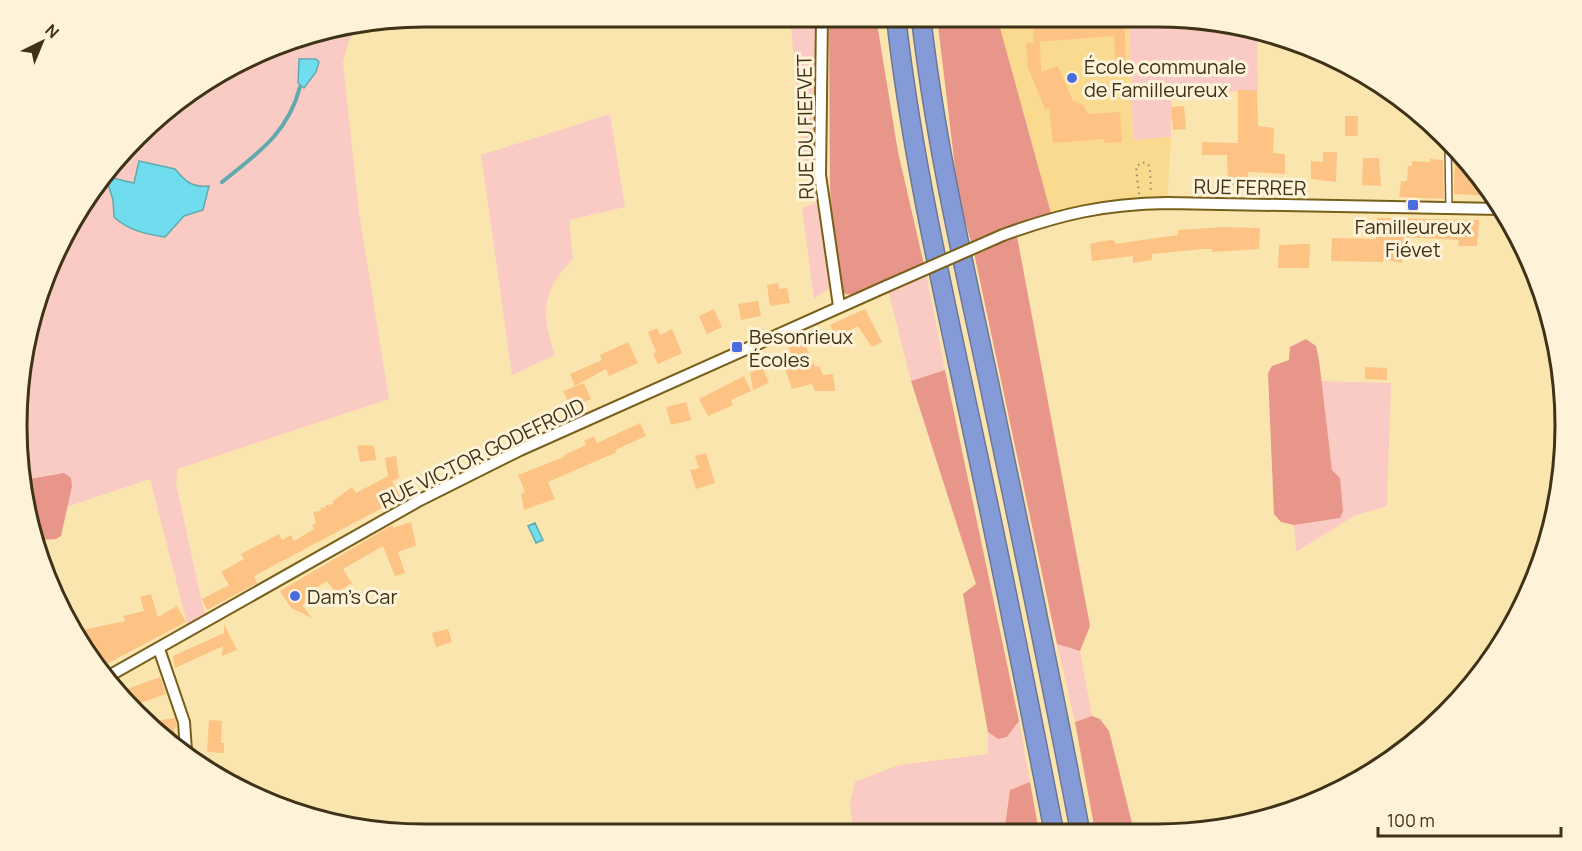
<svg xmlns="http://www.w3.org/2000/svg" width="1582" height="851" font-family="Manrope,sans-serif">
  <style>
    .built { fill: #f9da8e }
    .green { fill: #facbc4 }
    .forest { fill: #e8958a }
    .water { fill: #6fdded; stroke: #60aaad; stroke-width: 1.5 }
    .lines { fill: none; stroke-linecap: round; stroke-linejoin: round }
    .stream { stroke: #60aaad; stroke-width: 4 }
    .building { fill: #fcc384 }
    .lane-casing { stroke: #79601a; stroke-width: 8 }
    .street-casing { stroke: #79601a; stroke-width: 14 }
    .highway-casing { stroke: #6c7794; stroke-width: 21 }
    .path { stroke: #98885f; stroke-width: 2; stroke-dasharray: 1.5 4.5; stroke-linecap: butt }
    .lane { stroke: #fff; stroke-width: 5 }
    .street { stroke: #fff; stroke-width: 10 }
    .highway { stroke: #849bd7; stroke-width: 18 }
    .street-bridge-casing { stroke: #79601a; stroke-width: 14; stroke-linecap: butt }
    .street-bridge { stroke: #fff; stroke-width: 10 }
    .poi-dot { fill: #4a6cdf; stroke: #fef3d9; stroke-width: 2 }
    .labels { text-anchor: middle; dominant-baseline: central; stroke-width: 6; stroke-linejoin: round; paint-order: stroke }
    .poi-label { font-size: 20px; fill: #3e3317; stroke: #fef3d9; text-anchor: start }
    .street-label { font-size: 20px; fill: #3e3317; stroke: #fef3d9 }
    .rim { fill: none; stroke: #3e3317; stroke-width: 3 }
  </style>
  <rect width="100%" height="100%" fill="#fbe5af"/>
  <!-- built -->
  <path class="built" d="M 1004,17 L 1129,17 L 1133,140 L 1171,137 L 1167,203 L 1052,217 L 997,19 Z"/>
  <!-- green -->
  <path class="green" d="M 790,17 L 822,17 L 820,175 L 804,170 Z
    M 1129,17 L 1183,17 L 1257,30 L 1258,91 L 1172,92 L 1171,137 L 1133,140 Z
    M 358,28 L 349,40 L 343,62 L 359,212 L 389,399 L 178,469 L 176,483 L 203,608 L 210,618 L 189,631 L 150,479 L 33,518 L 17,453 L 30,320 L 85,199 L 176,101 L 294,38 Z
    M 610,114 L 625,207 L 569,220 L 573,259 C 541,292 541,314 555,355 L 512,375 L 481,155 Z
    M 823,200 L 834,285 L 814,299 L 802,208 Z
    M 925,269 L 945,370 L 911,381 L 887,286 Z
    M 1321,381 L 1391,383 L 1387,506 L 1354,516 L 1296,552 L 1294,525 L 1340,518 L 1340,478 L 1332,470 Z
    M 1057,644 L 1080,651 L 1092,716 L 1075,722 Z
    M 1019,721 L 1030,782 L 1010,790 L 1004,828 L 986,832 L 853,832 L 850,802 L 855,782 L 899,765 L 988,754 L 988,732 L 998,738 L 1007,737 Z"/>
  <!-- forest -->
  <path class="forest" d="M 829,17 L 876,17 L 898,152 L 925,269 L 863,296 L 845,294 L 835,285 L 830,186 Z
    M 937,17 L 997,17 L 1052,217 L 1016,231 L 1090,626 L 1080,651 L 1057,644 L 973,248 L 959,201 Z
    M 1306,339 L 1316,346 L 1319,360 L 1332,470 L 1340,478 L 1343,511 L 1340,518 L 1294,525 L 1281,522 L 1274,514 L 1268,373 L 1272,366 L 1289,360 L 1290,347 Z
    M 945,370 L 1019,721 L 1007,737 L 998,739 L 988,732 L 963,594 L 976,584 L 911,381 Z
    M 20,463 L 30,479 L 64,473 L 71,478 L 72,486 L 61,536 L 56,539 L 38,540 Z
    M 1092,716 L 1100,719 L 1109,731 L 1134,831 L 1095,831 L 1075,722 Z
    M 1030,782 L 1039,832 L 1004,832 L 1010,790 Z"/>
  <!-- water -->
  <path class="water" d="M 299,59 L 316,59 L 319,62 L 316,72 L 304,88 L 298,83 Z
    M 139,161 L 175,169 C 185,181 192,188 209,186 L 203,210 L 184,216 L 165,237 C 146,234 129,231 114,217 L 113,200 L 108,184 L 113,178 L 134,183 Z
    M 535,523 L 543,540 L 536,543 L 528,526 Z"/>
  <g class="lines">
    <!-- stream -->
    <path class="stream" d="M 222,182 C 258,153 288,133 300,87"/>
  </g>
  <!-- building -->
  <path class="building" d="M 1032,17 L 1124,17 L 1126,62 L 1115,62 L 1114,36 L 1034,42 Z
    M 1040,42 L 1041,72 L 1058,66 L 1073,101 L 1083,105 L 1088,114 L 1120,112 L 1122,142 L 1105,143 L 1104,139 L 1053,143 L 1049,108 L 1045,109 L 1028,68 L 1026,43 Z
    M 1238,90 L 1257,90 L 1258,126 L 1274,128 L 1273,153 L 1285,154 L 1285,174 L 1248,172 L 1248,185 L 1228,185 L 1227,155 L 1202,155 L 1202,142 L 1238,143 Z
    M 1184,106 L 1186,129 L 1173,130 L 1171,107 Z
    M 1345,116 L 1358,116 L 1358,136 L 1345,136 Z
    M 1455,149 L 1481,176 L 1493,196 L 1454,194 Z
    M 1323,152 L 1337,152 L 1336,182 L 1311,179 L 1311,161 L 1323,162 Z
    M 1363,158 L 1379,158 L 1381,186 L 1362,185 Z
    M 1430,159 L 1443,160 L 1444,199 L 1399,197 L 1401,181 L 1407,181 L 1408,166 L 1412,166 L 1412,161 L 1430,162 Z
    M 1377,218 L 1479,220 L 1477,246 L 1458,246 L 1459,240 L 1404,237 L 1402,263 L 1383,259 L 1383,262 L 1331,261 L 1332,238 L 1376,239 Z
    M 1223,227 L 1260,228 L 1259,249 L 1212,252 L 1212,249 L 1203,249 L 1152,254 L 1152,260 L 1133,263 L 1133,256 L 1092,261 L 1090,244 L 1098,242 L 1110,240 L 1115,241 L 1115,244 L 1178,235 L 1178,230 Z
    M 1300,244 L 1310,244 L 1309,268 L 1278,268 L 1279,245 Z
    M 778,283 L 779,289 L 787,288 L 790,303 L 770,306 L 767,285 Z
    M 758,301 L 761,316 L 741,320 L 738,304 Z
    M 714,309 L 722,327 L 707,334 L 699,316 Z
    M 865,309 L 882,342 L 872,347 L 858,326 L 836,337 L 830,325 Z
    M 657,328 L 660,335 L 672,329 L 682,353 L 658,364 L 653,354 L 656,352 L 648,332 Z
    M 802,338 L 815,367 L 819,366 L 823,375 L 833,374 L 835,391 L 815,391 L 812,384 L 792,389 L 783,363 L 793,360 L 787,344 Z
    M 628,342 L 638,363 L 609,376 L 606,369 L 575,386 L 570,374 L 602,360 L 600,355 Z
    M 762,367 L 769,383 L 753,390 L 750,373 Z
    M 1365,367 L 1387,368 L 1387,380 L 1365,379 Z
    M 744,376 L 751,391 L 731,400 L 733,405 L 708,416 L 699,399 Z
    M 584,383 L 591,399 L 571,408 L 563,391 Z
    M 686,402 L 691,420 L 671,425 L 666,407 Z
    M 640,423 L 646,436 L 615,450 L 617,452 L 548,482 L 555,499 L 524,510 L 521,494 L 525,492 L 518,475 L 564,457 L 564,455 L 586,445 L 584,441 L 594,436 L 597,443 Z
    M 367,445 L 374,446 L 376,460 L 360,462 L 357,446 Z
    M 706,453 L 715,483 L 696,489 L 690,470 L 699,468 L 695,456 Z
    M 396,456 L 399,478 L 392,481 L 401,498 L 254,576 L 257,583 L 207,610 L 202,599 L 229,585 L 221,572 L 244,559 L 241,554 L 279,534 L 282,540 L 291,535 L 294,541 L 314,529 L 312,525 L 316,523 L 313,512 L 321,511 L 320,508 L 326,507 L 326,505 L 333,504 L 333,501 L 352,487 L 356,493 L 388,476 L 385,458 Z
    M 411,522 L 416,546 L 398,552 L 405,573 L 395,576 L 383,546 L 343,569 L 352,583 L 336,593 L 327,581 L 306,594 L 309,600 L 302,605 L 312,618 L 291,608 L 280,591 L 392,525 L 393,528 Z
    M 151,594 L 158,617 L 177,606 L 186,622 L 101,667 L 78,631 L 125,621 L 123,616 L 144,611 L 140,597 Z
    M 224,624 L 237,650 L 222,656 L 223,646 L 175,668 L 173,656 L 224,633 Z
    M 448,629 L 452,642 L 436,647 L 432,633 Z
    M 160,677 L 166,694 L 146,701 L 132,706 L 116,693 Z
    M 175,718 L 177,727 L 174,728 L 175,736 L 168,736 L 161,731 L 160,720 Z
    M 209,720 L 222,721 L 221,743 L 224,743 L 224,753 L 207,752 Z
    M 213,773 L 240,775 L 239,787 L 221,780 Z"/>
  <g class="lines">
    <defs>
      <path id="lane" d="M 1448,142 L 1449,209"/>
      <path id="street" d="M 822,17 L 820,175 L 839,306
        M 1003,235 C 1061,214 1104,204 1167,203 L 1501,209
        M 159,649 L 184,722 L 186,751
        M 107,677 L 420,500 L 520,450 L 887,286"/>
      <path id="highway" d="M 896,17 C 911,151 941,282 969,414 C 999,553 1027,692 1054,832
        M 921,17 C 935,141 963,261 989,383 C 1020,532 1052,681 1080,831"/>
    </defs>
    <!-- lane casing -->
    <use href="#lane" class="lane-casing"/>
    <!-- street casing -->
    <use href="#street" class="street-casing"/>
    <!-- highway casing -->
    <use href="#highway" class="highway-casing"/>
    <!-- path -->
    <path class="path" d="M 1139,194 L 1136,167 L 1142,162 L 1148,164 L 1150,168 L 1151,194"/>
    <!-- lane -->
    <use href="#lane" class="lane"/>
    <!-- street -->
    <use href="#street" class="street"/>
    <!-- highway -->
    <use href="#highway" class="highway"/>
    <defs>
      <path id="street-bridge" d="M 887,286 L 1003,235"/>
    </defs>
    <!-- street-bridge casing -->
    <use href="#street-bridge" class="street-bridge-casing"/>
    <!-- street-bridge -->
    <use href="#street-bridge" class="street-bridge"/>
  </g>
  <!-- markers -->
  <g class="poi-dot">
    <circle cx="1072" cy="78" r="6"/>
    <rect x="1407" y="199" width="12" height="12" rx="3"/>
    <rect x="731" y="341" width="12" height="12" rx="3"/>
    <circle cx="295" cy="596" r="6"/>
  </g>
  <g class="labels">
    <!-- poi labels -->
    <g class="poi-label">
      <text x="1084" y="66">École communale<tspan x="1084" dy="23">de Familleureux</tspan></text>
      <text x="1413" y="226" text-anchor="middle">Familleureux<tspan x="1413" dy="23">Fiévet</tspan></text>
      <text x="749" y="336">Besonrieux<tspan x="749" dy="23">Écoles</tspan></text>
      <text x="307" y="596">Dam's Car</text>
    </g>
    <!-- street labels -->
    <g class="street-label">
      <text transform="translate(805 127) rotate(-91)">RUE DU FIEFVET</text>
      <text transform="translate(1250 187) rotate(1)">RUE FERRER</text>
      <text transform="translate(482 453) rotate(-26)">RUE VICTOR GODEFROID</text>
    </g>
  </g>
  <!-- crop -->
  <path d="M0 0H1582V851H0ZM425 27H1157A398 398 0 0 1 1555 425V426A398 398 0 0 1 1157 824H425A398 398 0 0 1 27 426V425A398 398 0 0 1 425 27Z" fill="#fef3d9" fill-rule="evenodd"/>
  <path class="rim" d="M425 27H1157A398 398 0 0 1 1555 425V426A398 398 0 0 1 1157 824H425A398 398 0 0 1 27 426V425A398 398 0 0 1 425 27Z"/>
  <!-- north arrow -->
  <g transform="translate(42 42) rotate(43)" stroke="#fef3d9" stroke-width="4.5" paint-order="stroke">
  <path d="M0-4.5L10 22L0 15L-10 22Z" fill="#3e3317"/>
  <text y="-9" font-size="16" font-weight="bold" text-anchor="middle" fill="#3e3317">N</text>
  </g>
  <!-- scale -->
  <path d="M1378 827v9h183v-9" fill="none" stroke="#3e3317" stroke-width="3"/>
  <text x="1387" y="827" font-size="18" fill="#3e3317" stroke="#fef3d9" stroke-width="4.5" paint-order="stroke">100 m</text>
</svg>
